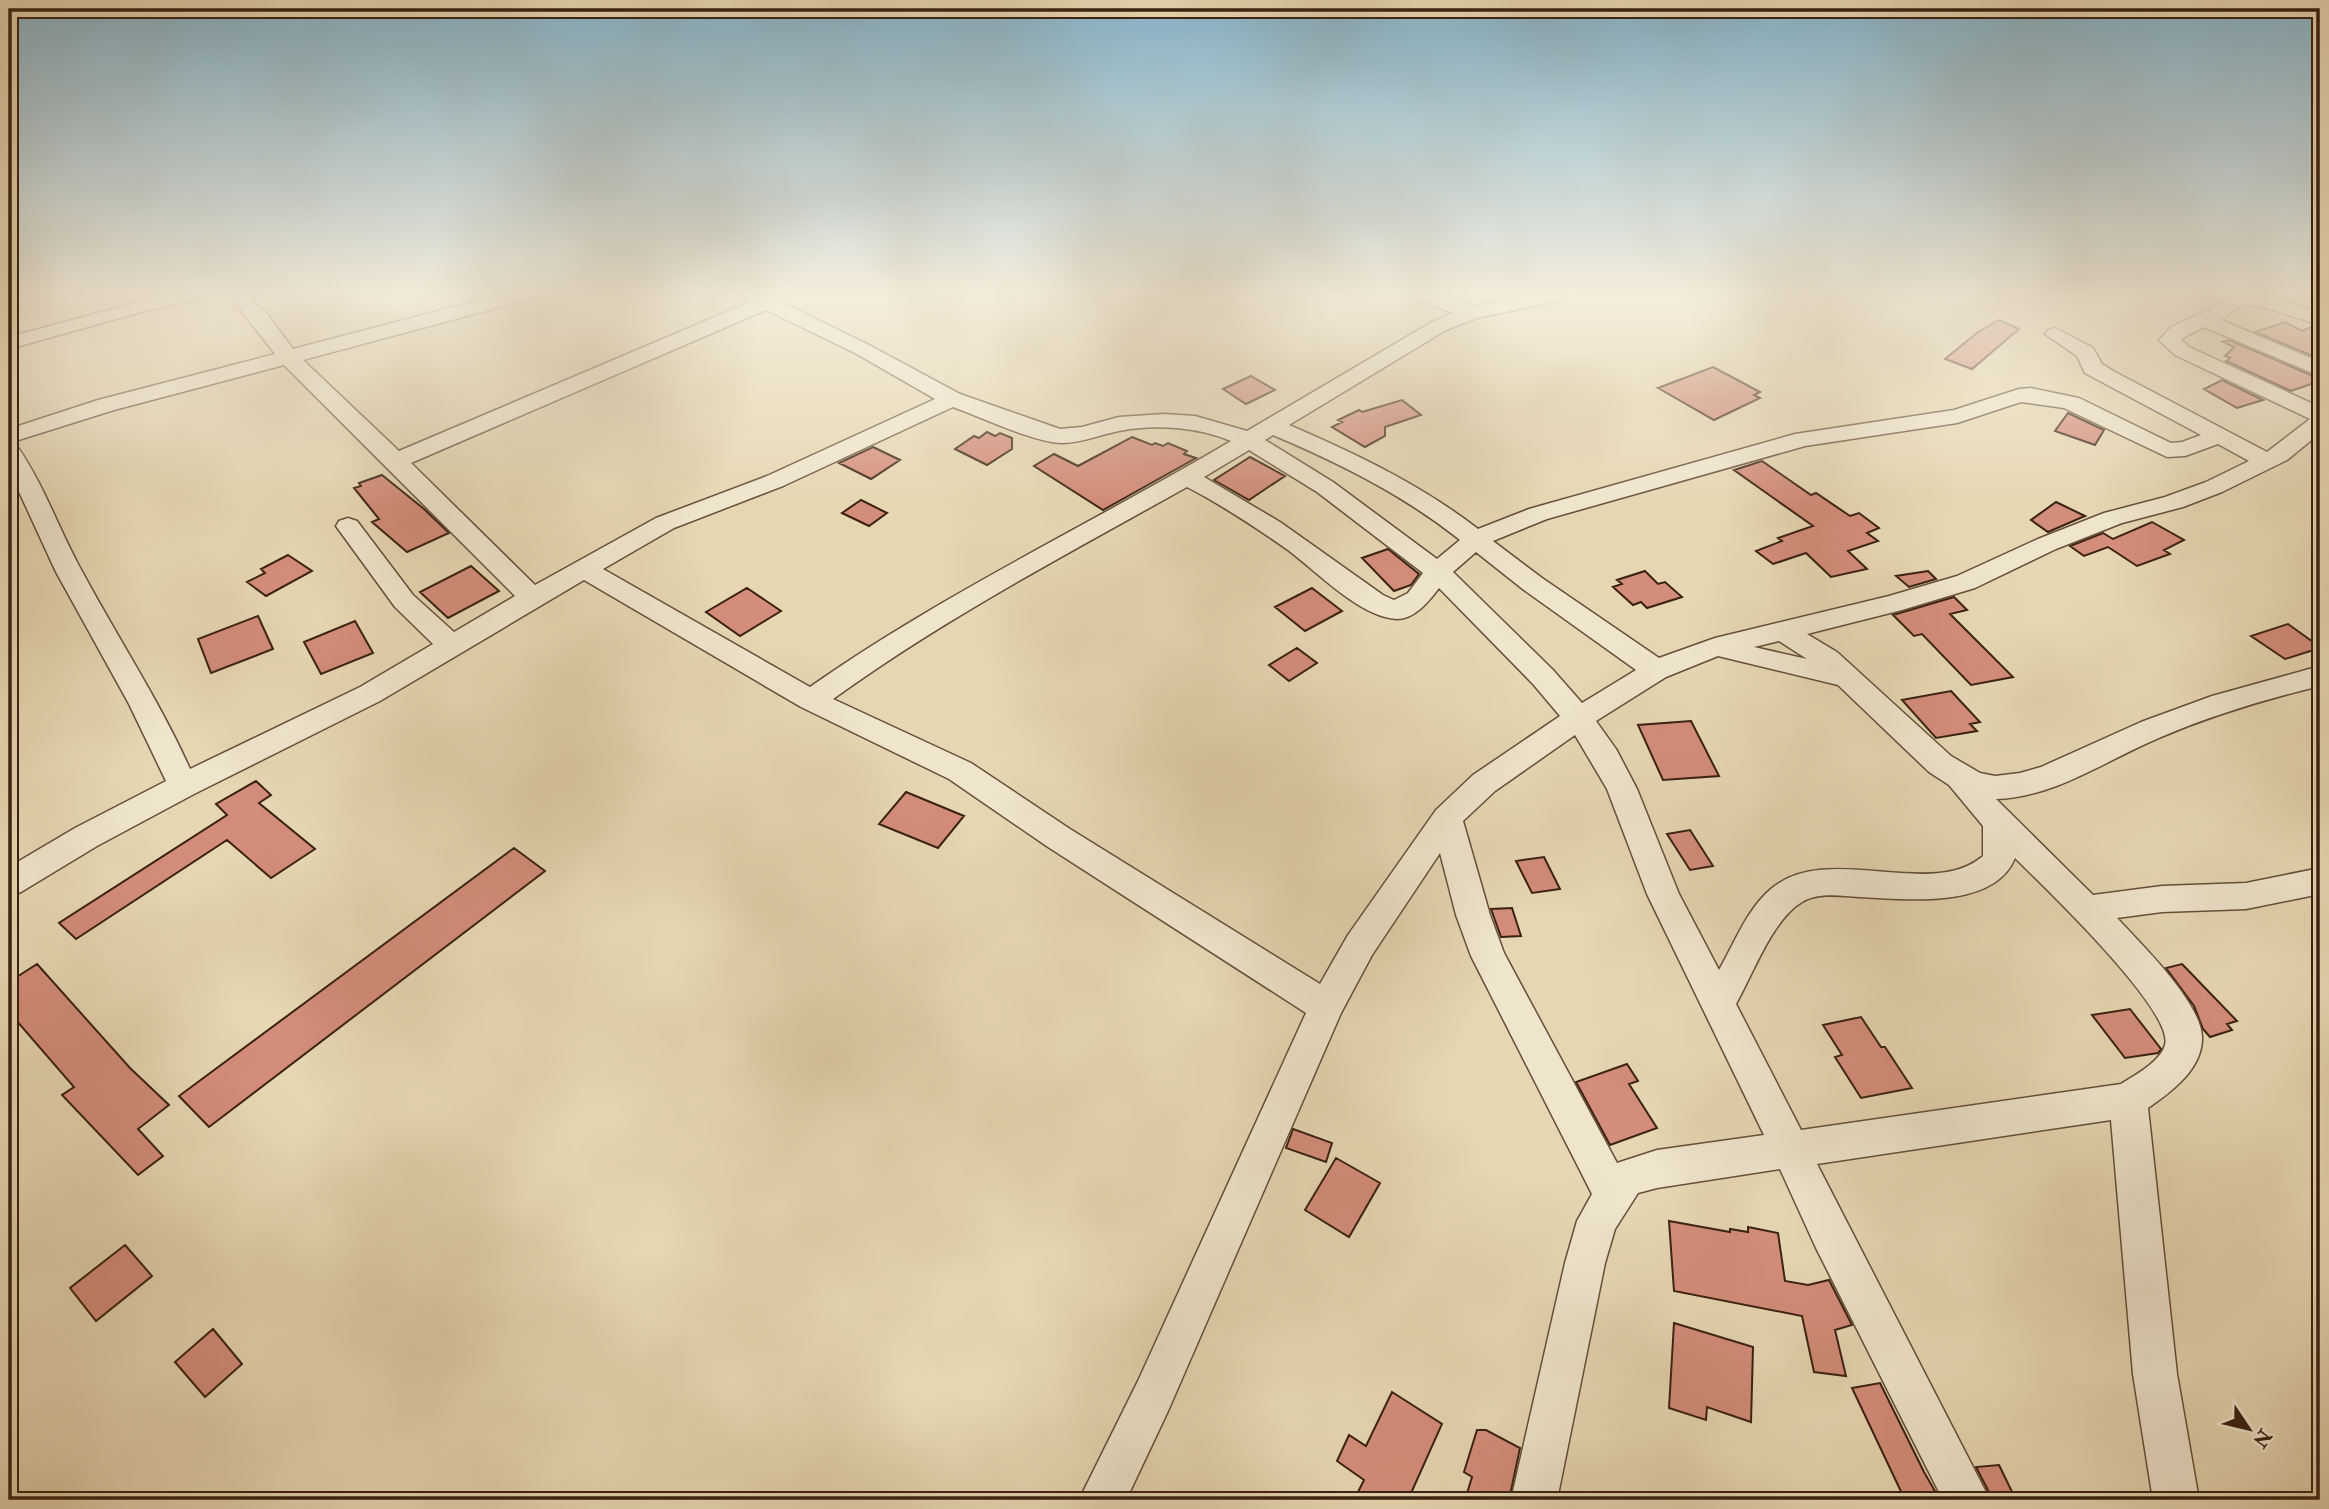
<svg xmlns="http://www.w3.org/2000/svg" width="2329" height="1509" font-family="'IM FELL Double Pica',serif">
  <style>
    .building { fill: #d48d7a; stroke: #3a2112; stroke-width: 2 }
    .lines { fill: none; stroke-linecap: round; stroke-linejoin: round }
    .minor-casing { stroke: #654e3a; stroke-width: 3 }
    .minor { fill: #efe5cd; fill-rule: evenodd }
  </style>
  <rect width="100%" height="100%" fill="#e6d7b2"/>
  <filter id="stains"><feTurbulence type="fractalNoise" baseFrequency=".00286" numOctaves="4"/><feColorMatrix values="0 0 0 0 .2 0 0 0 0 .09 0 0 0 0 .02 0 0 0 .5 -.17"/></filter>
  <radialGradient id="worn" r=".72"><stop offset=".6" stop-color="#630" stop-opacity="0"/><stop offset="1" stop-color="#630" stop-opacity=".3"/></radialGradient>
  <!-- building -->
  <path class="building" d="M 1999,320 L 2019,329 L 1972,369 L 1945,359 L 1978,332 Z
    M 2285,322 L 2302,331 L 2314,326 L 2320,327 L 2320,359 L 2255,332 Z
    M 2229,340 L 2320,379 L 2320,381 L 2291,391 L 2226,361 L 2230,358 L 2225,356 L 2234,347 L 2223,342 Z
    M 1713,367 L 1760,392 L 1754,395 L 1760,398 L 1714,420 L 1658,388 Z
    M 1251,376 L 1275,390 L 1246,404 L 1223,389 Z
    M 2222,380 L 2263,400 L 2237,408 L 2204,389 Z
    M 1402,400 L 1421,415 L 1385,427 L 1385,436 L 1365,447 L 1332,427 L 1342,422 L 1338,420 L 1359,410 L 1362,412 Z
    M 2068,413 L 2104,430 L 2095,445 L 2055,431 Z
    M 987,432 L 995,436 L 1000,433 L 1012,438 L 1012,449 L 987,465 L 955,449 L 974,436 L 979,438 Z
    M 1132,437 L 1152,445 L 1155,443 L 1163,446 L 1168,443 L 1187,451 L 1184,454 L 1196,458 L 1103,510 L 1034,466 L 1054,454 L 1078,466 Z
    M 873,447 L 900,460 L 871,479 L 839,463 Z
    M 1250,457 L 1285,476 L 1249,500 L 1214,480 Z
    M 1762,461 L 1811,495 L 1816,493 L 1850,516 L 1859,513 L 1879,528 L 1867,533 L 1878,541 L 1848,551 L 1867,569 L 1831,577 L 1806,553 L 1773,564 L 1756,551 L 1782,541 L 1778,538 L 1813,526 L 1734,470 Z
    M 382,475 L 424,509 L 449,533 L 407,552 L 372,522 L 379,519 L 354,488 L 361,486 L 359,483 Z
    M 861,500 L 887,513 L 869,526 L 842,513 Z
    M 2056,502 L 2085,516 L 2048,532 L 2031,520 Z
    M 2152,522 L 2184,540 L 2164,550 L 2170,554 L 2137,566 L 2108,547 L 2084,556 L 2070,546 L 2103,533 L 2113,539 Z
    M 1388,549 L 1419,574 L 1411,585 L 1394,591 L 1362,558 Z
    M 288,555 L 312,571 L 266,596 L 247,582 L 265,573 L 261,569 Z
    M 471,566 L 499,591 L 448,618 L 420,592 Z
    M 1645,571 L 1658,584 L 1665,582 L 1682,597 L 1647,608 L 1641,602 L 1633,605 L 1613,587 L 1622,584 L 1617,580 Z
    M 1928,571 L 1936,579 L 1909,587 L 1896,576 Z
    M 747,588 L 781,611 L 740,636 L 706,612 Z
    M 1312,588 L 1342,611 L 1305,631 L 1275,607 Z
    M 1954,597 L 1967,610 L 1950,614 L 2013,677 L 1971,685 L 1922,634 L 1914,636 L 1893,615 Z
    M 258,616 L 273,649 L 211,673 L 198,639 Z
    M 355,621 L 373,653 L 321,674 L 304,642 Z
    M 2288,624 L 2320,647 L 2320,648 L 2285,659 L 2251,636 Z
    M 1297,648 L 1317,663 L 1289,681 L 1269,665 Z
    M 1951,691 L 1980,722 L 1970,724 L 1977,731 L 1936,738 L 1902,700 Z
    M 1691,721 L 1719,776 L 1663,780 L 1638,725 Z
    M 256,781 L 271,795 L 259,803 L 315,849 L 271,878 L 227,840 L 76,939 L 59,923 L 227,815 L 216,804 Z
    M 906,792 L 964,816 L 938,848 L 879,824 Z
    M 1690,830 L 1713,866 L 1690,870 L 1667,834 Z
    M 514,848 L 545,871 L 209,1127 L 179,1096 Z
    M 1544,857 L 1560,889 L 1532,893 L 1516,861 Z
    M 1512,908 L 1521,936 L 1501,937 L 1491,909 Z
    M 37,964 L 130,1068 L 169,1105 L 138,1129 L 163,1156 L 138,1175 L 62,1095 L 74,1087 L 9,1012 L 9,982 Z
    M 2182,964 L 2237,1021 L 2227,1024 L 2232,1030 L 2210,1037 L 2203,1029 L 2194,1006 L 2166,968 Z
    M 2130,1009 L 2161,1049 L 2158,1053 L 2125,1058 L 2092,1015 Z
    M 1861,1017 L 1881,1047 L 1885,1047 L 1912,1088 L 1861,1098 L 1835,1057 L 1842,1055 L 1823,1025 Z
    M 1627,1064 L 1638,1081 L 1629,1084 L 1657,1128 L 1610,1145 L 1576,1082 Z
    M 1293,1129 L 1332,1143 L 1326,1162 L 1286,1148 Z
    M 1336,1158 L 1380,1183 L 1349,1237 L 1305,1210 Z
    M 1669,1221 L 1730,1232 L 1730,1229 L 1748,1232 L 1748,1227 L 1778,1233 L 1785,1281 L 1808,1285 L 1829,1280 L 1852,1325 L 1835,1330 L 1846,1376 L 1814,1372 L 1802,1316 L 1674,1291 Z
    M 125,1245 L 152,1276 L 96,1321 L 70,1288 Z
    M 1674,1323 L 1753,1347 L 1751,1422 L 1707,1407 L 1706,1420 L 1669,1408 Z
    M 213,1329 L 242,1364 L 205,1397 L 175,1362 Z
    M 1880,1383 L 1924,1472 L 1940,1500 L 1905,1500 L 1852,1388 Z
    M 1392,1392 L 1442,1424 L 1408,1500 L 1354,1500 L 1364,1480 L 1337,1461 L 1349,1435 L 1366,1446 Z
    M 1477,1430 L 1486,1430 L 1520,1448 L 1509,1500 L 1465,1500 L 1472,1477 L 1464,1472 Z
    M 1999,1465 L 2016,1500 L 1993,1500 L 1976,1467 Z"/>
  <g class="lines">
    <defs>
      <path id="minor" d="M 168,294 L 206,294 L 203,298 L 141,312 L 9,349 L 9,337 Z
        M 233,294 L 253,294 L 254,303 L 267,314 L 293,349 L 503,294 L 537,294 L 534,298 L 303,360 L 399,451 L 750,302 L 739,294 L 765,294 L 869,345 L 960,394 L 1060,429 L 1082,427 L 1119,417 L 1164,414 L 1195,416 L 1247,431 L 1432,322 L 1453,313 L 1414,298 L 1411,294 L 1440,294 L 1473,307 L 1532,294 L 1572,294 L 1562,300 L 1477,318 L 1446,330 L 1289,425 C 1356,454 1420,484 1478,529 L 1529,509 L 1795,434 L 1954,410 L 2019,389 L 2031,388 L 2079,398 L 2171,443 L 2182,442 L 2201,435 L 2085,373 L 2077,356 L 2045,334 L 2048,330 L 2055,328 L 2093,348 L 2102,364 L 2115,372 L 2267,452 L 2310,419 L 2175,355 L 2159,340 L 2171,327 L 2211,309 L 2231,294 L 2269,296 L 2320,312 L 2320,325 L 2266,308 L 2242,304 L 2221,320 L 2320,362 L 2320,376 L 2204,327 L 2181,339 L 2189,347 L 2320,407 L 2320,433 L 2287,460 L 2222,492 L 2183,507 L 2122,523 L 2056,549 L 1975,588 L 1902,610 L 1807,634 L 1837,652 L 1951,756 L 1980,773 L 1995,776 L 2020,773 L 2041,767 L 2141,722 L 2212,696 L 2320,666 L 2320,686 C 2266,699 2213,715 2161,737 C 2108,759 2054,798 1996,799 L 2093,895 L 2162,886 L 2246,883 L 2320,868 L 2320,894 L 2246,909 L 2162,912 L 2117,918 C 2141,944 2201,1002 2202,1037 C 2203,1069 2171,1092 2148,1108 L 2177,1374 L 2199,1500 L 2153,1500 L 2133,1374 L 2111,1120 L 1817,1164 L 1990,1500 L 1943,1500 L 1816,1248 L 1780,1169 L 1657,1188 L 1638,1193 L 1615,1229 L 1605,1263 L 1557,1500 L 1511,1500 L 1565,1263 L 1577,1221 L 1592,1194 L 1471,956 L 1456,915 L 1440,853 L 1372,955 L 1341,1013 L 1168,1411 L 1126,1500 L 1079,1500 L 1138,1381 L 1306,1013 L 1048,847 L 949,779 L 801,707 L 584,580 L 380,701 L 194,794 L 97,846 L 21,892 L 9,896 L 9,867 L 75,828 L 166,781 L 129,704 L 56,572 L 9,470 L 9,444 L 17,446 C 45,486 60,533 84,575 C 119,640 160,702 190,769 L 360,687 L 433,644 L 395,607 L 336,526 L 339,521 L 348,518 L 357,521 L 413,595 L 454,632 L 515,596 L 284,365 L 114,410 L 9,443 L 9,429 L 98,400 L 275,354 C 267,342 233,304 233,294 ZM 766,310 L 855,353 L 935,399 L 767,476 L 656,518 L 535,585 L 411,463 ZM 2021,402 L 2064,408 L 2167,457 L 2185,456 L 2218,444 L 2249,461 L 2206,482 L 2165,497 L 2104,513 L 2038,539 L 1957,576 L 1889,596 L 1715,638 L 1659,658 L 1542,578 L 1493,541 L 1547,519 L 1805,446 L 1957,423 ZM 953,407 C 981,417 1033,442 1061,443 C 1082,443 1099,435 1119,431 C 1156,424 1197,427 1231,441 C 1091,524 944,593 810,687 L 603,569 L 674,528 L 783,486 ZM 1273,435 C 1341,464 1402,494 1460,540 L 1437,559 L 1333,482 L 1265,440 ZM 1249,450 L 1317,492 L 1423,573 L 1408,593 L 1394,600 L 1383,595 L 1280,522 L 1204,477 ZM 1187,487 C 1222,505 1255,527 1288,550 C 1316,571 1361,618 1397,619 C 1415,619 1429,601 1439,588 L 1533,684 L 1560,716 L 1473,775 L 1436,810 L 1348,935 L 1320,984 L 1070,829 L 971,763 L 833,699 C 945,618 1067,554 1187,487 ZM 1476,552 L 1524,590 L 1636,670 L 1582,703 L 1553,670 L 1453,572 ZM 1779,641 L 1807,659 L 1754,647 ZM 1718,656 L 1838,685 L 1929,772 L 1949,785 L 1983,826 L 1983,856 C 1931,901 1827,841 1771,889 C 1747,909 1734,944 1719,970 L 1679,894 L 1637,789 L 1616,749 L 1596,721 L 1666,677 ZM 1575,735 L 1607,789 L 1647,894 L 1764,1135 L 1657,1150 L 1617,1163 L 1504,953 L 1490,915 L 1463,821 L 1495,791 ZM 2015,858 C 2042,885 2175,1011 2165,1045 C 2160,1062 2135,1075 2121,1084 L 1801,1130 L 1736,1004 C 1753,974 1772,920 1802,902 C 1819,892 1841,896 1859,897 C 1905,899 1994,910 2015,858 Z"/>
    </defs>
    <!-- minor casing -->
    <use href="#minor" class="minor-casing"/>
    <!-- minor -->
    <use href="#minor" class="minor"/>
  </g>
  <!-- sky -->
  <linearGradient id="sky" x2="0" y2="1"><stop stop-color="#87b6ce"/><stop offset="0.58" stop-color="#f4eddc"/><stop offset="1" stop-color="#f4eddc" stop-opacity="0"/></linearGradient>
  <rect width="2329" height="506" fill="url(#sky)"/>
  <!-- margin -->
  <rect width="2329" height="1509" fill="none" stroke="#e6d7b2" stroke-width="35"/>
  <rect x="10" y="10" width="2308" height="1488" fill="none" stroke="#3a2112" stroke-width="3.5"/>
  <rect x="18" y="18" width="2294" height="1474" fill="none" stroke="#3a2112" stroke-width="2"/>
  <!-- north arrow -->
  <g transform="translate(2249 1429) rotate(125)" stroke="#efe5cd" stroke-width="5" paint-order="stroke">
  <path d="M0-5L12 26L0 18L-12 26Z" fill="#3a2112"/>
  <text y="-10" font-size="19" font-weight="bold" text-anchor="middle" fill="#3a2112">N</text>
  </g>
  <rect width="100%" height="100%" filter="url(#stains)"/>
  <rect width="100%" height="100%" fill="url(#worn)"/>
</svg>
